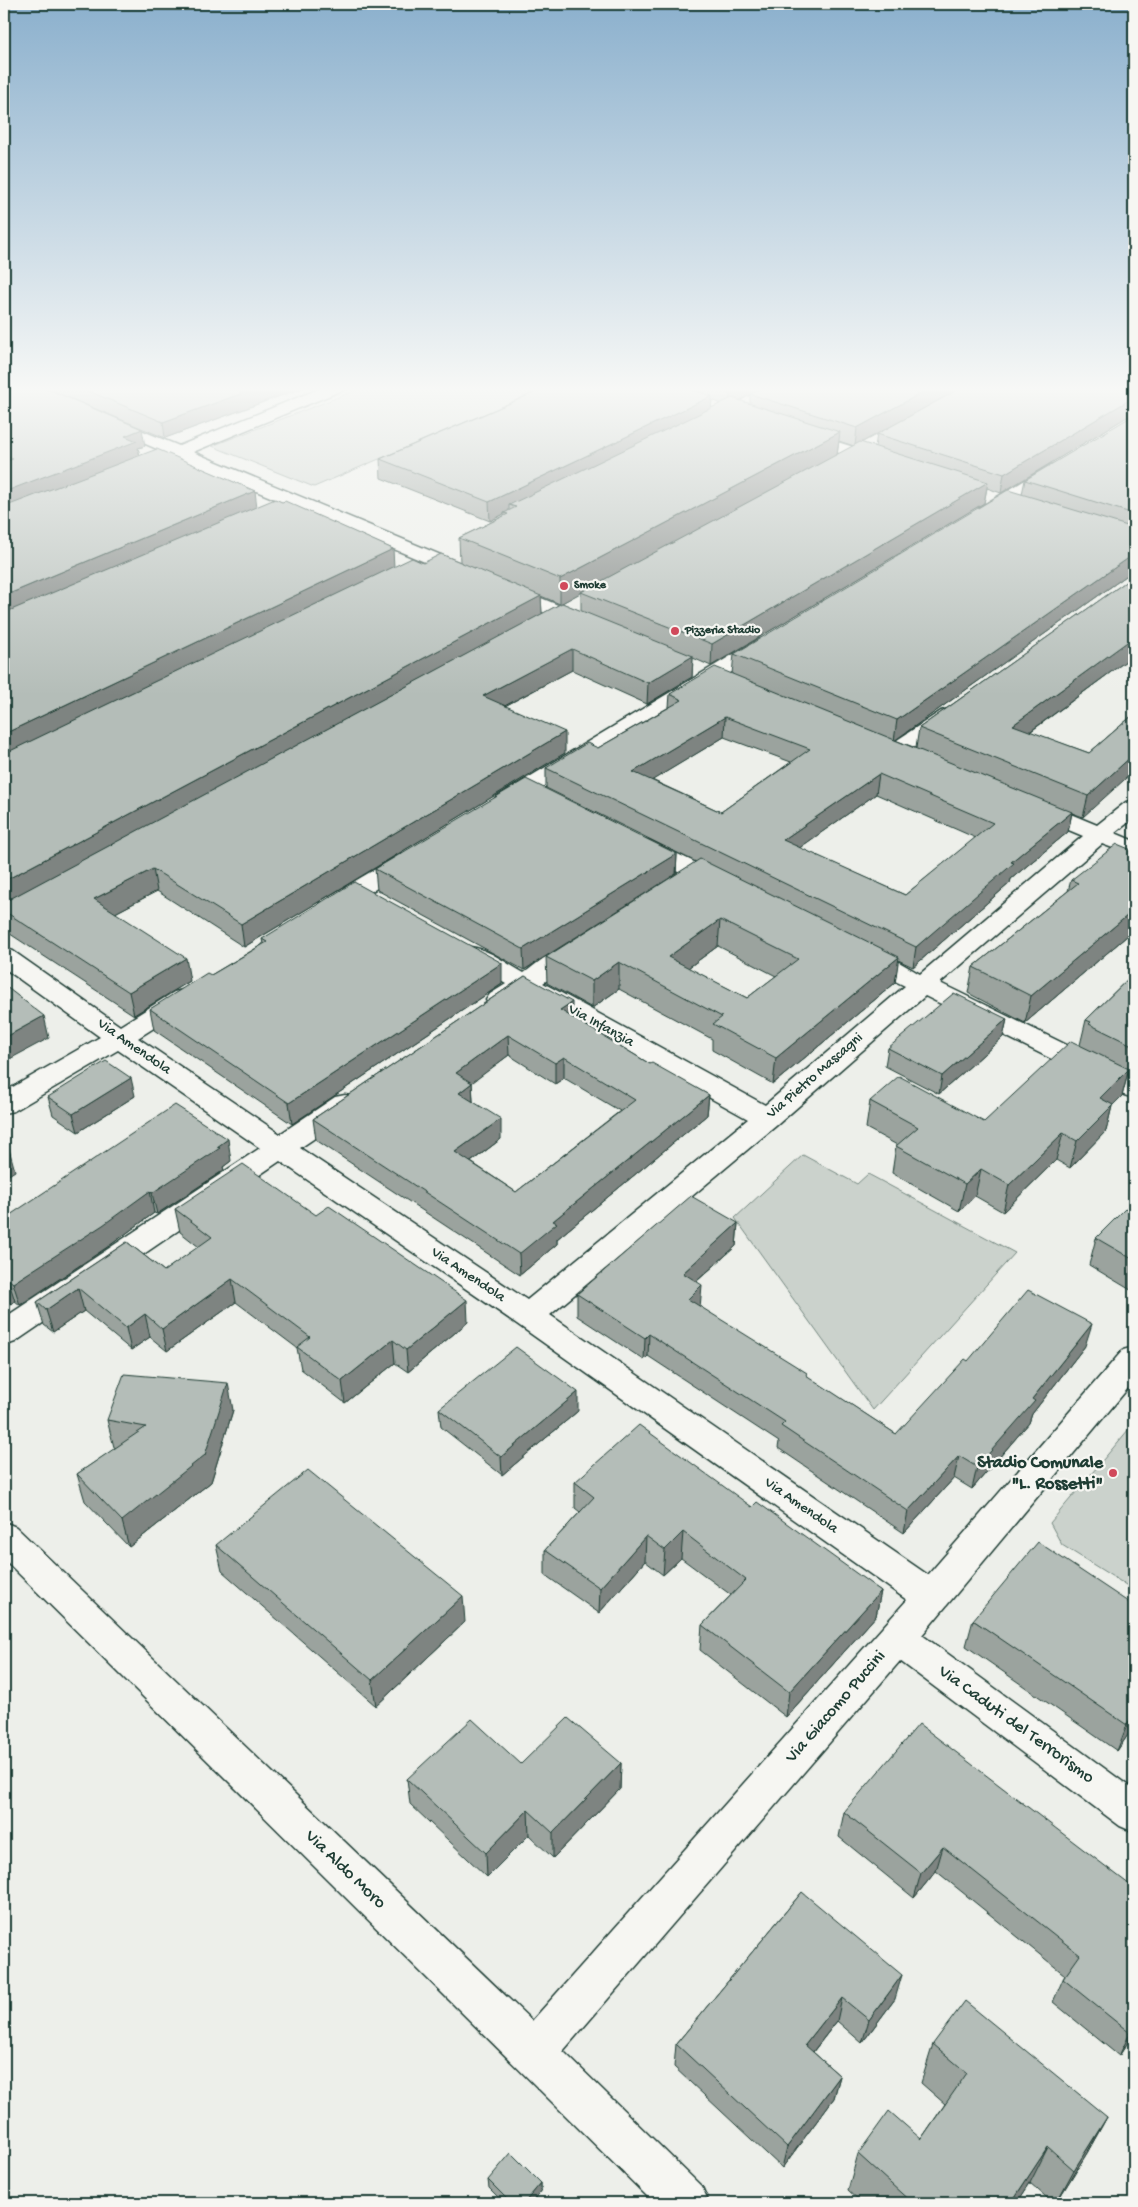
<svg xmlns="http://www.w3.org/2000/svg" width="1138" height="2207" font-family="'Gochi Hand',sans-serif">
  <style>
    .green { fill: #cbd2cc; stroke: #758880 }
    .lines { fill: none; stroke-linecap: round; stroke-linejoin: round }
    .street-casing { stroke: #1f3d34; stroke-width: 3 }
    .street { fill: #f6f6f2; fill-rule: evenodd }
    .wall { fill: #9ba39e; stroke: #1f3d34; fill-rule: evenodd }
    .shaded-wall { fill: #7e8481; stroke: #1f3d34 }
    .building { fill: #b4bdb8; stroke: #1f3d34; fill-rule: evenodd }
    .poi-dot { fill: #d1495b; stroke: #f6f6f2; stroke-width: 2 }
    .labels { text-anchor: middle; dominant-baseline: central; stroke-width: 4.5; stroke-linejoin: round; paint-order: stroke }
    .far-poi-label { font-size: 12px; font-weight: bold; fill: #1f3d34; stroke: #f6f6f2; text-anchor: start }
    .street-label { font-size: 15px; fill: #1f3d34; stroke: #f6f6f2 }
    .near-poi-label { font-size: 18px; font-weight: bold; fill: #1f3d34; stroke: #f6f6f2; text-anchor: end }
    .near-street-label { font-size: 18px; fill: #1f3d34; stroke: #f6f6f2 }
  </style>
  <rect width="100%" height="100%" fill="#edefea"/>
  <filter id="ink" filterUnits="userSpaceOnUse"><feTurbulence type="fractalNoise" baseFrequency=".02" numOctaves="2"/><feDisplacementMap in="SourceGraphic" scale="10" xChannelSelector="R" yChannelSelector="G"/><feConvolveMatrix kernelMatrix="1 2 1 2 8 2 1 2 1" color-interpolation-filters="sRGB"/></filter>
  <g filter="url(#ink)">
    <!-- green -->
    <path class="green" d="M 367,386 L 549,386 L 314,487 L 212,446 Z
      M 803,1155 L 857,1184 L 868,1174 L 1015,1253 L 873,1410 L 735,1218 Z
      M 1134,1423 L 1134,1590 L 1062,1545 L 1050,1523 Z"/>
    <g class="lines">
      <defs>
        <path id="street" d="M 326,386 L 348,386 L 345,389 L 193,452 L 472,568 L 474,572 L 472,576 L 465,578 L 458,576 L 178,458 L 170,460 L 164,459 L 162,455 L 164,452 L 102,425 L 100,422 L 102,419 L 114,419 L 179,446 Z
          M 802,431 L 889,458 L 891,462 L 889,466 L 883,467 L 796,439 L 794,436 L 796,433 Z
          M 1056,464 L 1062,465 L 1064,469 L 1062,473 L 991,516 L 985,517 L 979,516 L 976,512 L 979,508 L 1050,465 Z
          M 507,584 L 592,619 L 595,623 L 592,627 L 585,629 L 578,627 L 500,594 L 498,590 L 500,586 Z
          M 764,638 L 771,640 L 774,644 L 771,648 L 512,807 L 504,809 L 496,807 L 493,802 L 496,797 L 757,640 Z
          M 948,709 L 955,711 L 959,715 L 955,719 L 904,756 L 896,757 L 888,756 L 885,751 L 888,746 L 941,711 Z
          M 1134,800 L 1134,818 L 1115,833 L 1134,841 L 1134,856 L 1102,844 L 940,983 L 1134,1078 L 1134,1098 L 1124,1095 L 925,996 L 777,1125 L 550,1315 L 928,1575 L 1123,1350 L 1134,1347 L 1134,1381 L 922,1635 L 1134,1790 L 1134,1832 L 1120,1826 L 900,1661 L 563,2051 L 702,2187 L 709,2203 L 654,2203 L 4,1559 L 4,1522 L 16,1527 L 532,2021 L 907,1600 L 517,1324 L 280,1161 L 15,1342 L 4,1346 L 4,1318 L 260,1148 L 118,1050 L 14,1111 L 4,1113 L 4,1092 L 100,1037 L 4,968 L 4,948 L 13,951 L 120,1026 L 174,992 L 183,990 L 192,992 L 196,998 L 192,1004 L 138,1038 L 280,1134 L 335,1097 L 345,1095 L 355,1097 L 359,1104 L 355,1111 L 300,1148 L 527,1300 L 748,1119 L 525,995 C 513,1003 505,1010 490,1006 L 486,1000 L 490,994 L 506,984 L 460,958 L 457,953 L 460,948 C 481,942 505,963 524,973 C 541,961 565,938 587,944 L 590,949 L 587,954 L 543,983 L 765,1105 L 905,986 L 855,961 L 851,956 L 855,951 C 876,945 901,964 920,974 L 1083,836 L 1028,813 L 1025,808 L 1028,803 L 1036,801 L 1044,803 L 1097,825 L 1126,802 Z
          M 643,839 L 651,841 L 729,879 L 733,884 L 729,889 L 721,891 L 713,889 L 635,851 L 631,846 L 635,841 Z
          M 409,852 L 417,854 L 421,859 L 417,864 L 339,911 L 330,913 L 321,911 L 318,906 L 321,901 L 401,854 Z"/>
      </defs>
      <!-- street casing -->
      <use href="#street" class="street-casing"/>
      <!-- street -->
      <use href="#street" class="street"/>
    </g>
    <!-- wall -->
    <path class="wall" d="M 4,386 L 145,446 L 138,448 L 140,455 L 394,567 L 423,563 L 460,562 L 459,538 L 504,516 L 504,514 L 490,521 L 381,478 L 380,459 L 550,386 L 965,386 L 861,443 L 875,447 L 877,434 L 965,386 L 1134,386 L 1134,575 L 1126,576 L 895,740 L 916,748 L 919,728 L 1134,576 L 1134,655 L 1030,732 L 1089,753 L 1134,714 L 1083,817 L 1072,813 L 1068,832 L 1011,879 L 1010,883 L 913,967 L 898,960 L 895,983 L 773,1084 L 712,1050 L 712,1039 L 619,989 L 592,1008 L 547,983 L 546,957 L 696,862 L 546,788 L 546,768 L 598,748 L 669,707 L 670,694 L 732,674 L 734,654 L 1022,494 L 1025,480 L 1133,416 L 1127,417 L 1001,493 L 987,488 L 984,503 L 711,666 L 693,658 L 692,677 L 647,704 L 572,670 L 505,706 L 565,753 L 244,947 L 157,891 L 115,913 L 190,981 L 134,1015 L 4,930 ZM 750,395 L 750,404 L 740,401 ZM 712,400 L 722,404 L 711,408 ZM 839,441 L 854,446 L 837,455 ZM 581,592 L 581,611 L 562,603 ZM 541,596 L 560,604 L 542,614 ZM 724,737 L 791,762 L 721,812 L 652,780 ZM 876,794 L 976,838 L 905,895 L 799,848 ZM 718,946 L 776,976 L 747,998 L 688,968 Z
      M 41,386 L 307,386 L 165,438 Z
      M 1134,851 L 1134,930 L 1025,1023 L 968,993 L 973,967 L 1068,891 L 1071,880 Z
      M 677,854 L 676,874 L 524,970 L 377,890 L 375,869 Z
      M 262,939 L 502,984 L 292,1124 L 154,1030 L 150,1009 L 211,975 L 263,944 Z
      M 1134,973 L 1134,1076 L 1128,1073 L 1122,1096 L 1112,1106 L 1106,1131 L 1070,1168 L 1056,1160 L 1003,1212 L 975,1196 L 959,1211 L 892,1173 L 896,1146 L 897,1145 L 866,1128 L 870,1101 L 984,1122 L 1080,1045 L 1086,1020 Z
      M 525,976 L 572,1017 L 650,1064 L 709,1095 L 707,1115 L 557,1239 L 557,1244 L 520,1275 L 316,1140 L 313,1119 ZM 509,1055 L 555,1084 L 564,1078 L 620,1111 L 516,1192 L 471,1162 L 501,1139 L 473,1101 L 472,1082 Z
      M 1007,1019 L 1003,1037 L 939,1094 L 885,1066 L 888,1048 Z
      M 135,1096 L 78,1132 L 53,1115 L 48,1097 Z
      M 231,1161 L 223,1167 L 224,1170 L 157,1214 L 154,1213 L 109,1246 L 20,1305 L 15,1301 L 4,1308 L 4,1219 Z
      M 1134,1200 L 1134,1292 L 1089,1265 L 1096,1238 Z
      M 175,1209 L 468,1322 L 408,1372 L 395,1363 L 345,1403 L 301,1369 L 297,1348 L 236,1302 L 167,1351 L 150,1337 L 131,1350 L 84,1311 L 53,1332 L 44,1325 L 37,1302 L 127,1242 L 164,1271 L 199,1247 L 180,1232 Z
      M 738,1223 L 736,1246 L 696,1282 L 700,1307 L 896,1434 L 968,1361 L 1085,1346 L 1032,1414 L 1029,1423 L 972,1489 L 954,1478 L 904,1533 L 778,1448 L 779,1442 L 648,1356 L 644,1360 L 577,1316 L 577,1294 Z
      M 439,1409 L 578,1411 L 502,1475 L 441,1427 Z
      M 233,1410 L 211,1482 L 129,1547 L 85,1501 L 77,1474 L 116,1448 L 114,1447 L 107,1420 Z
      M 575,1482 L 752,1507 L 881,1591 L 876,1616 L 786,1717 L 700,1650 L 702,1625 L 731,1595 L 681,1558 L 663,1575 L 645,1561 L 599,1613 L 545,1575 L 545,1550 L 580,1512 L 575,1508 Z
      M 216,1545 L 465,1622 L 376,1706 L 222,1571 Z
      M 973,1620 L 1134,1726 L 1117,1751 L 966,1646 Z
      M 621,1763 L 620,1789 L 553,1858 L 529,1835 L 487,1877 L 410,1804 L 407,1779 L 521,1764 Z
      M 844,1812 L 1134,1888 L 1134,2033 L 1119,2056 L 1053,2002 L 1063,1979 L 1065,1975 L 936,1871 L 914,1898 L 839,1837 Z
      M 802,1892 L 895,1999 L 862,2043 L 837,2021 L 813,2052 L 840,2076 L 834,2098 L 782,2168 L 674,2067 L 676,2044 Z
      M 933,2044 L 1107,2117 L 1087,2153 L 1056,2203 L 1053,2203 L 1030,2183 L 1017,2203 L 862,2203 L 848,2190 L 858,2154 L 921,2139 L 945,2104 L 921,2083 Z
      M 488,2180 L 541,2183 L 541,2190 L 531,2203 L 504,2203 L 489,2188 Z"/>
    <!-- shaded-wall -->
    <path class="shaded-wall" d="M 262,386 L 307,386 L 165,438 L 163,422 Z
      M 734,386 L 768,386 L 750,394 L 750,395 L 729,406 L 730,388 Z
      M 934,386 L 965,386 L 855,446 L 857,428 Z
      M 712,396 L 711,414 L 516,507 L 509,505 L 509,512 L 504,513 L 504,514 L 490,521 L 489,502 Z
      M 1131,399 L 1134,399 L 1134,416 L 1127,417 L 1001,493 L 1004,474 Z
      M 142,429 L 145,446 L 138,448 L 140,457 L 4,511 L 4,492 L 125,436 Z
      M 840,432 L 837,455 L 560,604 L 560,579 Z
      M 988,482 L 984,503 L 711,666 L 712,644 Z
      M 255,491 L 257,508 L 4,616 L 4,596 Z
      M 393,549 L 394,567 L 4,755 L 4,734 Z
      M 1134,556 L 1134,575 L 1126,576 L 894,741 L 897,720 L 1130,557 Z
      M 541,596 L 542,614 L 4,903 L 4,881 Z
      M 1134,637 L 1134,655 L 1009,747 L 1013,725 Z
      M 572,649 L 572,670 L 484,717 L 483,696 Z
      M 693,656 L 692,677 L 647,704 L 648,683 Z
      M 725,717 L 724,737 L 633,792 L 633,772 Z
      M 565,732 L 565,753 L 244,947 L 241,924 Z
      M 1134,754 L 1134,771 L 1083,817 L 1088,796 Z
      M 879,774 L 876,794 L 781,861 L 783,840 Z
      M 1072,812 L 1068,832 L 1011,879 L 1010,883 L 913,967 L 916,947 L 1011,862 Z
      M 677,854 L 676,874 L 524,970 L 523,949 Z
      M 153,869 L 157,891 L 98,922 L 94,899 Z
      M 1134,910 L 1134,930 L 1025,1023 L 1031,996 Z
      M 720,920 L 718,946 L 666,984 L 668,957 Z
      M 899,957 L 895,983 L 773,1084 L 776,1058 Z
      M 186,958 L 190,981 L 134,1015 L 129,992 Z
      M 619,962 L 619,989 L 592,1008 L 592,981 Z
      M 502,963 L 502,984 L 292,1124 L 289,1103 Z
      M 572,1002 L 572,1022 L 560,1010 Z
      M 44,1016 L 49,1038 L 4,1062 L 4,1038 Z
      M 1007,1019 L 1003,1037 L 939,1094 L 942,1076 Z
      M 508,1035 L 509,1055 L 457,1094 L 456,1073 Z
      M 564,1057 L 564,1078 L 555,1084 L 555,1063 Z
      M 1129,1069 L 1122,1096 L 1112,1106 L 1106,1131 L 1070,1168 L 1077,1141 L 1100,1098 Z
      M 131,1078 L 135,1096 L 78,1132 L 73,1114 Z
      M 472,1083 L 473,1103 L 459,1093 Z
      M 709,1095 L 707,1115 L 557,1239 L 557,1244 L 520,1275 L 519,1254 L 553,1221 Z
      M 501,1119 L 501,1139 L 456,1173 L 455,1152 Z
      M 1063,1133 L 1056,1160 L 1003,1212 L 1009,1185 Z
      M 228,1139 L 231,1161 L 223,1167 L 224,1170 L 157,1214 L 152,1193 Z
      M 9,1149 L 15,1171 L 4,1178 L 4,1153 Z
      M 981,1169 L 975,1196 L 959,1211 L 965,1184 Z
      M 150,1191 L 154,1213 L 109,1246 L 20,1305 L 13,1283 Z
      M 738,1223 L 736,1246 L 681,1295 L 683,1273 Z
      M 8,1279 L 15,1301 L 4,1308 L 4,1282 Z
      M 232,1279 L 236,1302 L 167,1351 L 162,1329 Z
      M 702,1285 L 700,1308 L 688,1299 Z
      M 78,1288 L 84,1311 L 53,1332 L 46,1310 Z
      M 467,1300 L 468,1322 L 408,1372 L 406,1350 Z
      M 145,1314 L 150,1337 L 131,1350 L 126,1328 Z
      M 1092,1324 L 1085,1346 L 1032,1414 L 1029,1423 L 972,1489 L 977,1467 L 1032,1399 Z
      M 649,1334 L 648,1356 L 644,1360 L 645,1338 Z
      M 393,1340 L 395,1363 L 345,1403 L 342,1381 Z
      M 228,1383 L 233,1410 L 211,1482 L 129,1547 L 122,1521 Z
      M 578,1392 L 578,1411 L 502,1475 L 501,1457 Z
      M 959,1456 L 954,1478 L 904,1533 L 908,1511 Z
      M 683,1532 L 681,1558 L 663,1575 L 665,1550 Z
      M 646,1536 L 645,1561 L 599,1613 L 600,1588 Z
      M 881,1591 L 876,1616 L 786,1717 L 789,1692 Z
      M 463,1596 L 465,1622 L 376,1706 L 372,1680 Z
      M 1134,1715 L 1134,1726 L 1117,1751 L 1127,1725 Z
      M 621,1763 L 620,1789 L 553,1858 L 553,1833 Z
      M 528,1810 L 529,1835 L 487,1877 L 486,1853 Z
      M 943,1847 L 936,1871 L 914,1898 L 921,1873 Z
      M 902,1975 L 895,1999 L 862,2043 L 869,2020 Z
      M 842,1998 L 837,2021 L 800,2068 L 805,2045 Z
      M 1134,2027 L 1134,2033 L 1119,2056 L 1130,2033 Z
      M 840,2076 L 834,2098 L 782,2168 L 787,2147 Z
      M 1107,2117 L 1087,2153 L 1056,2203 L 1074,2170 Z
      M 1048,2147 L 1030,2183 L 1017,2203 L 1011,2203 Z
      M 541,2183 L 541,2190 L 531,2203 L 524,2203 Z"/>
    <!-- building -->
    <path class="building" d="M 4,386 L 40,386 L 142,429 L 125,436 L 137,441 L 4,492 L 4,462 L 13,459 L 4,455 Z
      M 76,386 L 262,386 L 163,422 Z
      M 550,386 L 681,386 L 712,396 L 489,502 L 380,459 Z
      M 724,386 L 734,386 L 730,388 Z
      M 766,386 L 934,386 L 857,428 L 750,394 Z
      M 965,386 L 1114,386 L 1134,392 L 1134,399 L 1131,399 L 1004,474 L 877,434 Z
      M 732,398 L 840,432 L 560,579 L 459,538 L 508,514 L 504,513 L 516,507 L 509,505 Z
      M 1134,415 L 1134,514 L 1025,480 Z
      M 860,442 L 988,482 L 712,644 L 581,592 Z
      M 157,449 L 255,491 L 4,596 L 4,507 Z
      M 1008,490 L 1134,528 L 1134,556 L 1130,557 L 897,720 L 734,654 Z
      M 275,499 L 282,502 L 285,501 L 393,549 L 4,734 L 4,613 Z
      M 441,554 L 541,596 L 4,881 L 4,753 L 8,752 L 412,558 L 423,563 Z
      M 1134,576 L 1134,637 L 1013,725 L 1089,753 L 1134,714 L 1134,754 L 1088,796 L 919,728 Z
      M 562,603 L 693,656 L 648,683 L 572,649 L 483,696 L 565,732 L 241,924 L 153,869 L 94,899 L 186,958 L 129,992 L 4,911 L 4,905 L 5,904 L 4,903 L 4,901 L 8,900 Z
      M 715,667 L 1072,812 L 1011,862 L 1014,863 L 916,947 L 546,768 L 587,743 L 598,748 L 682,700 L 670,694 ZM 725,717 L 810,749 L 721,812 L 633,772 ZM 879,774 L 993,823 L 905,895 L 783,840 Z
      M 526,779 L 677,854 L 523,949 L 375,869 Z
      M 1117,844 L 1134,851 L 1134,910 L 1031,996 L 973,967 L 1078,883 L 1071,880 Z
      M 700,859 L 899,957 L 776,1058 L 713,1024 L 722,1017 L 619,962 L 592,981 L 546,957 ZM 720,920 L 798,959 L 747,998 L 668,957 Z
      M 354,882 L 502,963 L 289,1103 L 150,1009 L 207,973 L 211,975 L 267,942 L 262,939 Z
      M 1134,973 L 1134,1046 L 1089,1024 L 1091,1022 L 1086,1020 Z
      M 525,976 L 572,1002 L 560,1010 L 650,1064 L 652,1063 L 709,1095 L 553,1221 L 557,1223 L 519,1254 L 313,1119 ZM 508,1035 L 555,1063 L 564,1057 L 635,1100 L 516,1192 L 455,1152 L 501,1119 L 459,1093 L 472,1083 L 456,1073 Z
      M 5,986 L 44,1016 L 4,1038 L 4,987 Z
      M 954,993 L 1007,1019 L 942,1076 L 888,1048 Z
      M 1071,1041 L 1129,1069 L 1100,1098 L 1113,1105 L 1077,1141 L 1063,1133 L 1009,1185 L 981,1169 L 965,1184 L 896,1146 L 918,1127 L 870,1101 L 899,1076 L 984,1122 Z
      M 106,1061 L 131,1078 L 73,1114 L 48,1097 Z
      M 175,1105 L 228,1139 L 217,1147 L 220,1148 L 152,1193 L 150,1191 L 103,1225 L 13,1283 L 8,1279 L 4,1282 L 4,1219 Z
      M 4,1145 L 9,1149 L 4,1153 Z
      M 243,1164 L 316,1215 L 329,1206 L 467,1300 L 406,1350 L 393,1340 L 342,1381 L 297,1347 L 310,1337 L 232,1279 L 162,1329 L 145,1314 L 126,1328 L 78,1288 L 46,1310 L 37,1302 L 127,1242 L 164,1271 L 212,1237 L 175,1209 Z
      M 691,1196 L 738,1223 L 683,1273 L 702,1285 L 688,1299 L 807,1373 L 806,1375 L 896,1434 L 965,1359 L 968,1361 L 1028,1290 L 1092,1324 L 1032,1399 L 1035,1401 L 977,1467 L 959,1456 L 908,1511 L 781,1426 L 785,1422 L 649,1334 L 645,1338 L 577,1294 Z
      M 1134,1200 L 1134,1260 L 1096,1238 Z
      M 516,1347 L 578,1392 L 501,1457 L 439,1409 Z
      M 124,1374 L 228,1383 L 205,1455 L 122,1521 L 77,1474 L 146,1427 L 107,1420 Z
      M 639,1425 L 752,1507 L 757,1502 L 881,1591 L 789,1692 L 702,1625 L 746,1580 L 683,1532 L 665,1550 L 646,1536 L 600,1588 L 545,1550 L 594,1497 L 575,1482 Z
      M 308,1470 L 463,1596 L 372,1680 L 216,1545 Z
      M 1038,1542 L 1134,1606 L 1134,1715 L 1127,1725 L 973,1620 Z
      M 568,1718 L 621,1763 L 553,1833 L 528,1810 L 486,1853 L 407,1779 L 472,1719 L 521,1764 Z
      M 919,1724 L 1134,1888 L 1134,2027 L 1130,2033 L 1063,1979 L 1080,1955 L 943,1847 L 921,1873 L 844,1812 Z
      M 802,1892 L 902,1975 L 869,2020 L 842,1998 L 805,2045 L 840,2076 L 787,2147 L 676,2044 Z
      M 965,2001 L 1107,2117 L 1074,2170 L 1048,2147 L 1011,2203 L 912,2203 L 858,2154 L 889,2111 L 921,2139 L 967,2073 L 933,2044 Z
      M 511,2153 L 541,2183 L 524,2203 L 511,2203 L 488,2180 Z"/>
  </g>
  <!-- sky -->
  <linearGradient id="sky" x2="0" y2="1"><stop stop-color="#8bb0cd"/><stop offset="0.56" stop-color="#f7f8f6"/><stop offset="1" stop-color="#f7f8f6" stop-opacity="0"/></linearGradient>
  <rect width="1138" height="695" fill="url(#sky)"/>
  <!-- markers -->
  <g class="poi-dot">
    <circle cx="564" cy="586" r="5"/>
    <circle cx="675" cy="631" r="5"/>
    <circle cx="1113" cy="1473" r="5"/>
  </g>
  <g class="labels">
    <!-- far-poi labels -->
    <g class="far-poi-label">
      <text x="574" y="586">Smoke</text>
      <text x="685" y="631">Pizzeria Stadio</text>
    </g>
    <!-- street labels -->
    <g class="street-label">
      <text transform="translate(601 1026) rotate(29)">Via Infanzia</text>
      <text transform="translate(134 1047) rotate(35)">Via Amendola</text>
      <text transform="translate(815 1076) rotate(-41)">Via Pietro Mascagni</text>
      <text transform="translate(468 1275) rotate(34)">Via Amendola</text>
      <text transform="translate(801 1506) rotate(35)">Via Amendola</text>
    </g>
    <!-- near-poi labels -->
    <g class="near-poi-label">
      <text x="1103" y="1463">Stadio Comunale<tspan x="1103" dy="21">"L. Rossetti"</tspan></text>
    </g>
    <!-- near-street labels -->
    <g class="near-street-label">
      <text transform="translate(836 1707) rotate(-49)">Via Giacomo Puccini</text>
      <text transform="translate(1016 1725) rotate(36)">Via Caduti del Terrorismo</text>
      <text transform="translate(345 1870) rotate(44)">Via Aldo Moro</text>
    </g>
  </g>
  <!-- margin -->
  <rect width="1138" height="2207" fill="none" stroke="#f6f6f2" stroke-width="20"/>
  <rect x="10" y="10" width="1118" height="2187" fill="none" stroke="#1f3d34" stroke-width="2" filter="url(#ink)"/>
</svg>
